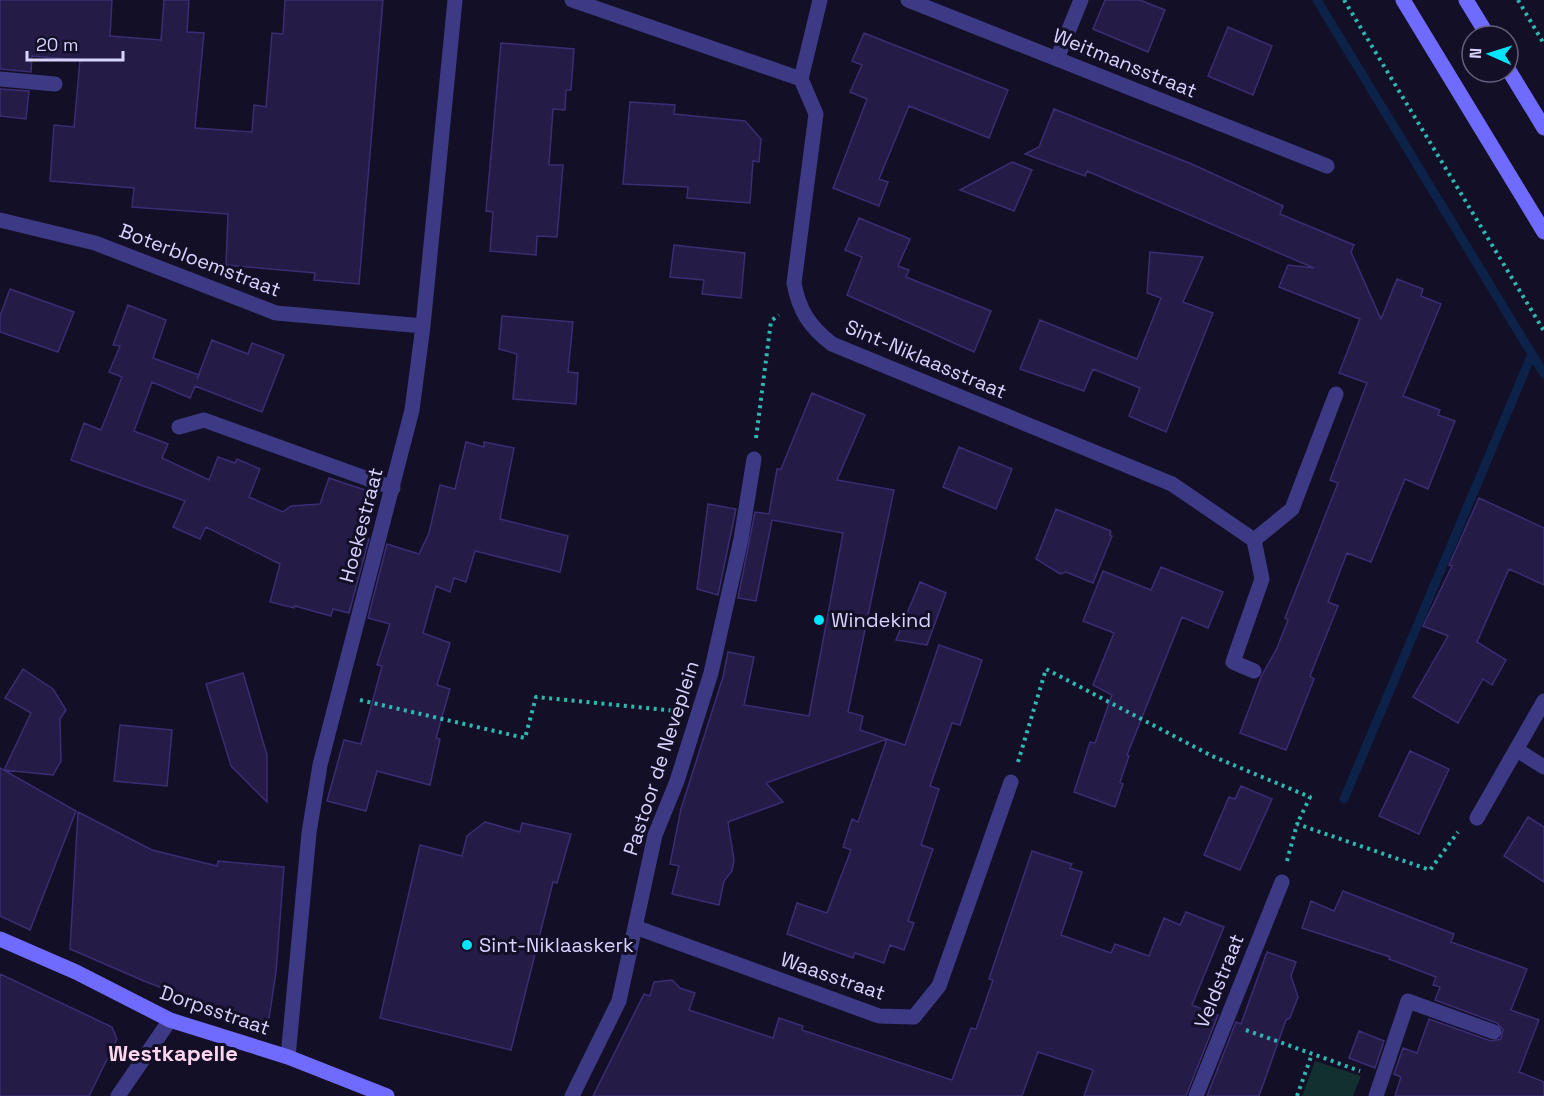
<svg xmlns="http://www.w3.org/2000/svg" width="1544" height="1096" font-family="'Space Grotesk',sans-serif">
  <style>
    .green { fill: #12302f }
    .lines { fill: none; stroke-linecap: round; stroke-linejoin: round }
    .stream { stroke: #0c2248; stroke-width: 9 }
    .building { fill: #241b47; stroke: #3b2d73; stroke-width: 1.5 }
    .path { stroke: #2fb8b0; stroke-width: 4; stroke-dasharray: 3 4.5; stroke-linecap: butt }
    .lane { stroke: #3d3a85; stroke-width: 15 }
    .street { stroke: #3d3a85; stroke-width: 15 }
    .secondary { stroke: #6f6bff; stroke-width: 15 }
    .poi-dot { fill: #00e5ff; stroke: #130f26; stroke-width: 2 }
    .labels { text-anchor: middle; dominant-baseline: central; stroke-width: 6; stroke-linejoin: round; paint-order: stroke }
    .street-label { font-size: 20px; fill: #d9d4ff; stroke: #130f26 }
    .poi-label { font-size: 20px; fill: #d9d4ff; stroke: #130f26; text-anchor: start }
    .quarter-label { font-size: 22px; font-weight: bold; fill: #ffd6f0; stroke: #130f26 }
  </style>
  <rect width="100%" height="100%" fill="#130f26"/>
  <!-- green -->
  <path class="green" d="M 1315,1061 L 1361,1076 L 1353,1096 L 1302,1096 Z"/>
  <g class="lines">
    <!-- stream -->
    <path class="stream" d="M 1317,0 L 1544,374
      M 1344,799 L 1532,354"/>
  </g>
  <!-- building -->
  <path class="building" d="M 0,0 L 112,0 L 110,36 L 161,40 L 164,0 L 189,0 L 187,32 L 204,33 L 195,128 L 252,132 L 254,105 L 266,107 L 272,33 L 283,34 L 285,0 L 383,0 L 359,284 L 314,280 L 315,273 L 226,265 L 228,214 L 132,207 L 134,188 L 50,181 L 54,125 L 74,127 L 80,60 L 32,56 L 31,72 L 0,69 Z
    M 1105,0 L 1140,0 L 1165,10 L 1148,52 L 1093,29 Z
    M 1228,27 L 1272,46 L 1253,95 L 1208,76 Z
    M 864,33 L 1008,90 L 989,138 L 909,106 L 879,179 L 888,182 L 879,206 L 833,188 L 867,99 L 850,92 L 862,65 L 852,61 Z
    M 501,43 L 574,49 L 571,90 L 566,90 L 565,110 L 553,109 L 549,165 L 563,165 L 557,237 L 537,236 L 536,255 L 490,251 L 493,212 L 486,211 Z
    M 0,89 L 29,91 L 26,119 L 0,116 Z
    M 630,102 L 675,105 L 674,114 L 745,121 L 761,139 L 759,162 L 753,161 L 750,203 L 687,198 L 688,187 L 623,184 Z
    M 1054,109 L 1194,165 L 1283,206 L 1280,214 L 1354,245 L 1351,252 L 1381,319 L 1397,279 L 1423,289 L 1421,296 L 1441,304 L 1403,396 L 1440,410 L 1438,415 L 1455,421 L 1428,489 L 1405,479 L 1371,562 L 1347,553 L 1328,602 L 1338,606 L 1310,676 L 1314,679 L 1286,750 L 1240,733 L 1261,677 L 1277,648 L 1288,620 L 1285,618 L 1338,483 L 1330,480 L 1367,383 L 1339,373 L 1360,319 L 1279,287 L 1288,265 L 1314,268 L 1087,171 L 1085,176 L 1025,154 L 1039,147 Z
    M 1012,162 L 1032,170 L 1014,211 L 960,190 Z
    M 859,218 L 910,239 L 898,266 L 909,270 L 906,277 L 991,311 L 974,352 L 847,295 L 862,257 L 845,250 Z
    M 674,245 L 745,253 L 741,298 L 702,294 L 704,280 L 670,277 Z
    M 1150,252 L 1203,257 L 1183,302 L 1213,313 L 1166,432 L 1129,416 L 1140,388 L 1093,369 L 1084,391 L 1020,369 L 1040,320 L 1137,359 L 1161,298 L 1147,293 Z
    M 10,289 L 74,312 L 58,352 L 0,332 L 0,316 Z
    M 128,305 L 166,320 L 153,358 L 199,375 L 197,379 L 212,340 L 248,354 L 252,343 L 284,355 L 262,412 L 195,386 L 190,398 L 152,382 L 134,431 L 168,444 L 162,458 L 209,480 L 218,457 L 235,463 L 237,459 L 260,469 L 249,497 L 283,512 L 291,506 L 320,504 L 329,478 L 371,492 L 356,535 L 369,539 L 349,613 L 333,609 L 331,616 L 295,606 L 294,608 L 270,602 L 280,564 L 206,527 L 200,539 L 173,527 L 185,501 L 71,460 L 84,423 L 101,430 L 122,377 L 109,372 L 120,346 L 113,345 Z
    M 502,316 L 573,322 L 568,372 L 578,373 L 576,404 L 513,399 L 517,354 L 499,349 Z
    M 812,393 L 865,415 L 837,480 L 894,490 L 848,712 L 863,716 L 860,730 L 905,745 L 939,645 L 982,660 L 960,725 L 952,723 L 930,786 L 939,789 L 921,845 L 933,849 L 908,921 L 914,923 L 904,950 L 890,945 L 884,963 L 855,953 L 853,958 L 787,934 L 797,903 L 827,913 L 851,850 L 843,847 L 852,819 L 858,822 L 887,739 L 766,783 L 783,802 L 728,822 L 734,860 L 732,871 L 724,881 L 719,905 L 672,894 L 679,866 L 670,864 L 681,809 L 723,677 L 728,652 L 754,657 L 744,705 L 809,716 L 843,533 L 772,520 L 756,601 L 738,598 L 755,512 L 769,514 L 777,469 L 781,469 Z
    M 466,442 L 484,447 L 484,442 L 514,448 L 500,519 L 568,536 L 560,572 L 475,551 L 466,582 L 454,578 L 450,592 L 436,586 L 423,633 L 450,643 L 437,685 L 450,689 L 436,738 L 440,739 L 430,785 L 377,771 L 366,811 L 327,801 L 344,740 L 361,744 L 382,666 L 377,665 L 390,624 L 368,618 L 387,544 L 419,554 L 429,533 L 440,485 L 455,489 Z
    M 959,447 L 1012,469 L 996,509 L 943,487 Z
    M 1479,498 L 1544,528 L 1544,585 L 1509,569 L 1477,642 L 1506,660 L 1492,685 L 1483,679 L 1458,723 L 1413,697 L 1448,636 L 1423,626 L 1452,566 L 1449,565 Z
    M 708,504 L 736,509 L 718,595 L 697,589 Z
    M 1056,509 L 1111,531 L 1110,535 L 1112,536 L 1093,583 L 1066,572 L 1060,574 L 1036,559 Z
    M 1161,567 L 1223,592 L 1208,628 L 1182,617 L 1127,755 L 1129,756 L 1120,782 L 1123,784 L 1115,807 L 1074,792 L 1090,742 L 1095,743 L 1112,695 L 1093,685 L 1114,633 L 1083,621 L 1103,571 L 1151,590 Z
    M 920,582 L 946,593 L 927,645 L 896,640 Z
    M 23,669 L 53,689 L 66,710 L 60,719 L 61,761 L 53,775 L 4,770 L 31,713 L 5,698 Z
    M 243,673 L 267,755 L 267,802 L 231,766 L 206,684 Z
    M 120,725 L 172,730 L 167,786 L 114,781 Z
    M 1410,751 L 1449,769 L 1419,834 L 1379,816 Z
    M 0,768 L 76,811 L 30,930 L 0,916 Z
    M 1241,786 L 1272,799 L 1240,870 L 1204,855 L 1229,797 L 1235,799 Z
    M 78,812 L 152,850 L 217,866 L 218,861 L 284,867 L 276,972 L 269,1018 L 259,1025 L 144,981 L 70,949 Z
    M 1528,817 L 1544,827 L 1544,882 L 1504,856 Z
    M 485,822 L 520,832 L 522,823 L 571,834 L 557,883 L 553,882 L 511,1050 L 380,1018 L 420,845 L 462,856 L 467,836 Z
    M 1032,851 L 1072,864 L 1070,868 L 1082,872 L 1061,935 L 1111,953 L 1115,944 L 1149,956 L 1164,918 L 1180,925 L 1186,912 L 1224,927 L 1192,1005 L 1218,1015 L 1186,1096 L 1084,1096 L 1093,1070 L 1038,1052 L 1022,1096 L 593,1096 L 644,994 L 650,996 L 654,982 L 672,980 L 680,988 L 695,993 L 689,1010 L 773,1038 L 779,1018 L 803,1026 L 802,1030 L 952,1080 L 971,1028 L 976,1029 L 993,980 L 989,979 Z
    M 1343,891 L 1454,934 L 1451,942 L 1527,969 L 1511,1010 L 1539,1020 L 1519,1072 L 1544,1082 L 1544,1096 L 1395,1096 L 1401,1077 L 1394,1074 L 1403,1048 L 1417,1053 L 1429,1019 L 1491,1041 L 1501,1039 L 1503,1030 L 1497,1023 L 1435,1000 L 1440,987 L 1433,985 L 1436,977 L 1389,959 L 1390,957 L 1302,928 L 1311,901 L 1334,911 Z
    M 1267,952 L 1296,962 L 1291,976 L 1298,997 L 1290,1018 L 1286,1020 L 1259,1096 L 1207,1096 L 1236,1022 L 1241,1024 Z
    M 0,974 L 112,1027 L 117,1039 L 89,1096 L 0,1096 Z
    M 1359,1031 L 1384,1041 L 1375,1068 L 1349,1058 Z"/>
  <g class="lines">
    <!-- path -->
    <path class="path" d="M 1344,0 L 1544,331
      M 1518,0 L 1544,44
      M 756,438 L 771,321 L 779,315
      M 360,700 L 525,738 L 536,697 L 676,711
      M 1018,762 L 1046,669 L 1212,756 L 1310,797 L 1297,824
      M 1287,861 L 1297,824 L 1430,870 L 1458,832
      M 1246,1030 L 1360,1071
      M 1297,1096 L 1312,1054"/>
    <!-- lane -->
    <path class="lane" d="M 1057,59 L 1081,0
      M 0,79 L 55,84
      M 179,427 L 204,420 L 393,488
      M 1254,671 L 1233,662 L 1262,579 L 1254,540 L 1292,509 L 1336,394"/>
    <!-- street -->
    <path class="street" d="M 572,0 L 801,79 L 820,0
      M 908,0 L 1327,166
      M 801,79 L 816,114 L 794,283 C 799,311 810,327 832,344 L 1172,484 L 1254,540
      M 0,220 L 95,243 L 276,313 L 423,326
      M 1517,750 L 1544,767
      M 1477,818 L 1544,701
      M 635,927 L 879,1016 L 914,1017 L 939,986 L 1011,782
      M 288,1057 L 309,833 L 320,765 L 412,410 L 423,326 L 455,0
      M 118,1096 L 170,1020
      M 572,1096 L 619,1001 L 655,835 L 677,781 L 711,673 L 741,539 L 754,459
      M 1196,1096 L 1282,882
      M 1376,1096 L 1408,1001 L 1494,1032"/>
    <!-- secondary -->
    <path class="secondary" d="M 1403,0 L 1544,232
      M 1466,0 L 1488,36
      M 1508,69 L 1544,128
      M 0,939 L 76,972 L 170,1020 L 288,1057 L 387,1096"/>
  </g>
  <!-- markers -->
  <g class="poi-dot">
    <circle cx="819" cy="620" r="6"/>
    <circle cx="467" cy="945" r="6"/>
  </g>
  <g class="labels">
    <!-- street labels -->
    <g class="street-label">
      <text transform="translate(1125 63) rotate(22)">Weitmansstraat</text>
      <text transform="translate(200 260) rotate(21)">Boterbloemstraat</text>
      <text transform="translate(926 359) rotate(23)">Sint-Niklaasstraat</text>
      <text transform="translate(361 525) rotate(-75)">Hoekestraat</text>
      <text transform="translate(661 758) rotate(-72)">Pastoor de Neveplein</text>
      <text transform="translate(833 976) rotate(19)">Waasstraat</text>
      <text transform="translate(1219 981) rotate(-68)">Veldstraat</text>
      <text transform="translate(215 1010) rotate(19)">Dorpsstraat</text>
    </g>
    <!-- poi labels -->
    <g class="poi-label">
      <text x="831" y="620">Windekind</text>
      <text x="479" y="945">Sint-Niklaaskerk</text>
    </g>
    <!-- quarter labels -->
    <g class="quarter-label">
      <text x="173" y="1053">Westkapelle</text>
    </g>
  </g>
  <!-- north arrow -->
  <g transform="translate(1490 54) rotate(273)"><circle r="28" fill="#130f26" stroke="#625e7d" stroke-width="1.5"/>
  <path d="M0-4.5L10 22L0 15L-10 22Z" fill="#00e5ff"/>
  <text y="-9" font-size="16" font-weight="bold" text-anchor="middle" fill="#d9d4ff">N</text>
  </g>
  <!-- scale -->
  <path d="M27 51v9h96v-9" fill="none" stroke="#d9d4ff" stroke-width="3"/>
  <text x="36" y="51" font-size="18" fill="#d9d4ff" stroke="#130f26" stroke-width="4.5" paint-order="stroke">20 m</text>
</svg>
